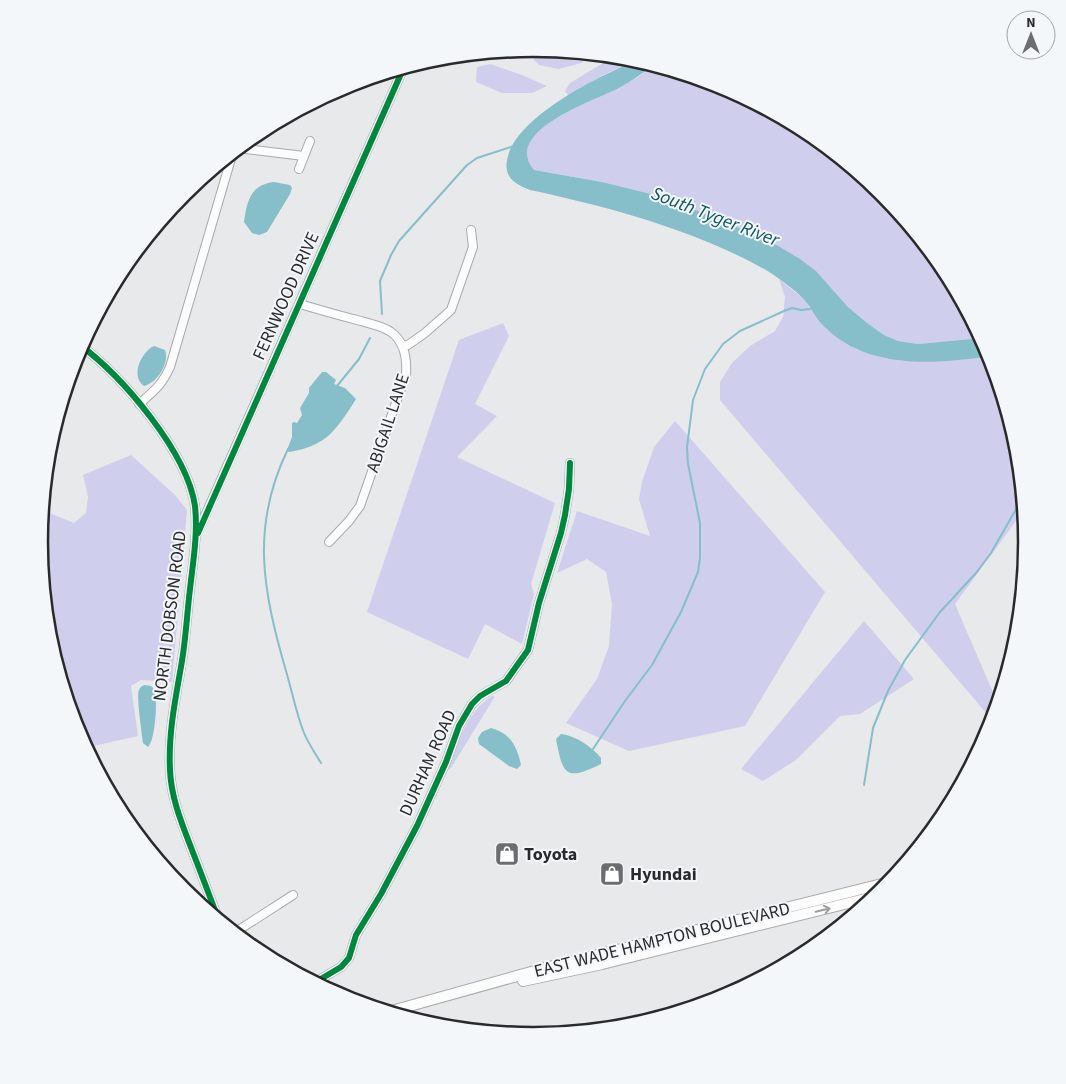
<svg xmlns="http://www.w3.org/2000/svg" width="1066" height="1084" font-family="'Source Sans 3',sans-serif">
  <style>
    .green { fill: #cfceec }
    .water { fill: #86bec9 }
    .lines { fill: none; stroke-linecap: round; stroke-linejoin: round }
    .stream { stroke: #86bec9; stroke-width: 2 }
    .minor-casing { stroke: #a9aaab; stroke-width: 10 }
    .major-casing { stroke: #a9aaab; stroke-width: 12 }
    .minor { stroke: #fcfcfc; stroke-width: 8 }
    .major { stroke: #fcfcfc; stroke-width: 10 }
    .cycleway-casing { stroke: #f4f7f9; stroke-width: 9 }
    .cycleway { stroke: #00873e; stroke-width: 6 }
    .oneway { stroke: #9d9e9e }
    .labels { text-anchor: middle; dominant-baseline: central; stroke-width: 4; stroke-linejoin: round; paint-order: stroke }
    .street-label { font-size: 18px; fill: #292a2b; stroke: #f4f7f9 }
    .poi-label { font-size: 18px; font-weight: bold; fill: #292a2b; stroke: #f4f7f9; text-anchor: start }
    .water-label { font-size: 19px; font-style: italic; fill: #0c545e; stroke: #f4f7f9 }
    .rim { fill: none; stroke: #292a2b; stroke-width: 2.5 }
  </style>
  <rect width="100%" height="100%" fill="#e8e9eb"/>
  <!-- green -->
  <path class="green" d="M 531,48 L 533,48 L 595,54 L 581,63 L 559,69 L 539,65 L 530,56 Z
    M 615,56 L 638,60 L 603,75 L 569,96 L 565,91 L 570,83 Z
    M 490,64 L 522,75 L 547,86 L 532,93 L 502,93 L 476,82 L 477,67 Z
    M 656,65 L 722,85 L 808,131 L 883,193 L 944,268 L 982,338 L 918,344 L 898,341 L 884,335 L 867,323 L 848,307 L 816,271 L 768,240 L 679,203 L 651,194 L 602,182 L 534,170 C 501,131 596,100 619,88 C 632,81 644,73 656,65 Z
    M 779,279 L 806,301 L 810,309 L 856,349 L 884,358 L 903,361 L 935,361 L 959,360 L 991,356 L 1018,446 L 1024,510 L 955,604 L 998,704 L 995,713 L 987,714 L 720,400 L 720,382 L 732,363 L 750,346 L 775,331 L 783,317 L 785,297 Z
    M 503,323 L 509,336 L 475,404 L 497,416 L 457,457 L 555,503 L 531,584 L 534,594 L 522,644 L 485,624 L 468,659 L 367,612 L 459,340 Z
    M 675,421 L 825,592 L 745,726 L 629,751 L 566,723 L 597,679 L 609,646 L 612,604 L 606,572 L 587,559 L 557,573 L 577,511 L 650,536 L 639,499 L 642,482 L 654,447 Z
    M 131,455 L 175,495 L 187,510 L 172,682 L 141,680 L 131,686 L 138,736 L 85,748 L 76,731 L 48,638 L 39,542 L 42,510 L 74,523 L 86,513 L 88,497 L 83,475 Z
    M 864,621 L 914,679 L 860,714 L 840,716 L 796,760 L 763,781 L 741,769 Z
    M 492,696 L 494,696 L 494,698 L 451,768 L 448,770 C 459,743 466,712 492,696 Z"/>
  <!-- water -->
  <path class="water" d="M 638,60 L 656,65 C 643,72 632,81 619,88 C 596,100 501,131 534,170 L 602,182 L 651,194 L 679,203 L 768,240 L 800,259 L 816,271 L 848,307 L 867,323 L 884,335 L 898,341 L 918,344 L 982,338 L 991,356 C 936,364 872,370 828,330 C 819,323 814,313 807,303 C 801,294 776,276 766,270 C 695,230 609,207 530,190 C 525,188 520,186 516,183 C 506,176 505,167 508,156 C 519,115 601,75 638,60 Z
    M 274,182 L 290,185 L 292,188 L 290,194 L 267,232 L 259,235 L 252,233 L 244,222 C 247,201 250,185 274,182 Z
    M 154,346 L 165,350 C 170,363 157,383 144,386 C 130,376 141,352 154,346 Z
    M 322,372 L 326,372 L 336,380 L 334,384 L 345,388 L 356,399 C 336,430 327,446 289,452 L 287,450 L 292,437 L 292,423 L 294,422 L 297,423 L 302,415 L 300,408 L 309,393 L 309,388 Z
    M 145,685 C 149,686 151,685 153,688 C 159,695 155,742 148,747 L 143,743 C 142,733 136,696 139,690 C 141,686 142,686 145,685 Z
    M 491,728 C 510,733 517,746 521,765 L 517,769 L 509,766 L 479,744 L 478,738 L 482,732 Z
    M 561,734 C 576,736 591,746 601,758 L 601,764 C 566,781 563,776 556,739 Z"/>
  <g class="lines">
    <!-- stream -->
    <path class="stream" d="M 382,314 L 380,281 L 391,255 L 399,241 L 467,165 L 477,158 L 514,146
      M 337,386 L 359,359 L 370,338
      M 288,449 C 250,527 263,591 286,671 C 292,691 296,713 304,733 C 308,743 315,753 321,763
      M 593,749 L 625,701 L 652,665 L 681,612 L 698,572 L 700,558 L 700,523 L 688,464 L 687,447 L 693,400 L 705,369 L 723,344 L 740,331 L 784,311 L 792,308 L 801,310 L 810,309
      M 864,785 L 873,728 L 888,691 L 905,660 L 940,612 L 976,573 L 991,553 L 1023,497"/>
    <defs>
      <path id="minor" d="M 237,148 L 304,156
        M 299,169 L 310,141
        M 300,304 C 320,310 341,316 361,321 C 370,324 383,326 391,332 C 405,342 407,358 406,374 L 360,506 L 349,521 L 329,542
        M 80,345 C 123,377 187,452 195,506 C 198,534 193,562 190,589 C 187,613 186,637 182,661 C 176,696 168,733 170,770 C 171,798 182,824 192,850 C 201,873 210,897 219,921
        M 402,346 L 408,345 L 425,333 L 451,310 L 473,247 L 471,230
        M 139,404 C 154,391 162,385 170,367 L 233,152
        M 197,534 L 404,67
        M 234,933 L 293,895
        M 314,983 L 341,967 L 349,958 L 356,935 L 381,894 L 417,826 L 446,762 L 459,726 L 472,704 L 480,696 L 506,681 L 528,650 L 539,603 L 561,533 L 565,515 L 569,489 L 570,463"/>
      <path id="major" d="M 523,981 L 602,964 L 877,896
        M 388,1012 L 549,967 L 890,882"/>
    </defs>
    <!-- minor casing -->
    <use href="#minor" class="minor-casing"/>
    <!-- major casing -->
    <use href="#major" class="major-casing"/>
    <!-- minor -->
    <use href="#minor" class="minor"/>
    <!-- major -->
    <use href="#major" class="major"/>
    <defs>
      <path id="cycleway" d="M 80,345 C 123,377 187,452 195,506 C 198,534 193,562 190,589 C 187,613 186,637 182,661 C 176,696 168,733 170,770 C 171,798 182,824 192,850 C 201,873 210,897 219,921
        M 198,533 L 404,67
        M 314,983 L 341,967 L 349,958 L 356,935 L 381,894 L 417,826 L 446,762 L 459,726 L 472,704 L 480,696 L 506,681 L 528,650 L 539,603 L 561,533 L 565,515 L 569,489 L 570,463"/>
    </defs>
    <!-- cycleway casing -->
    <use href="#cycleway" class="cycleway-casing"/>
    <!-- cycleway -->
    <use href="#cycleway" class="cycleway"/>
  </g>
  <!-- one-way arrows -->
  <defs><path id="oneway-shaft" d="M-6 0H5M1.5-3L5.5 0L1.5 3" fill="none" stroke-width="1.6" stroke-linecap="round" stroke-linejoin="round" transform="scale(1.25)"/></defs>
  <use class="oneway" href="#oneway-shaft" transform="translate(823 910) rotate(-14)"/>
  <!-- icons -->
  <defs>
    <symbol id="shop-square" viewBox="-11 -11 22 22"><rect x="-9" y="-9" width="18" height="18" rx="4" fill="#6c6d6e" stroke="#f4f7f9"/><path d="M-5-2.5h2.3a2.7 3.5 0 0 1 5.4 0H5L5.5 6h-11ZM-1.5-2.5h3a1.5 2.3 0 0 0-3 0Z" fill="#fff"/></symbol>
  </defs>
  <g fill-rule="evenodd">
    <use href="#shop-square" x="493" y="840" width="28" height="28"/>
    <use href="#shop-square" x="598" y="860" width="28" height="28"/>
  </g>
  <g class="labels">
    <!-- street labels -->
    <g class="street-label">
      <text transform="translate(286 296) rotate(-66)">FERNWOOD DRIVE</text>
      <text transform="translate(388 423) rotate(-72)">ABIGAIL LANE</text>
      <text transform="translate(170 616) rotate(-83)">NORTH DOBSON ROAD</text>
      <text transform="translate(428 763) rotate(-66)">DURHAM ROAD</text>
      <text transform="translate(662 940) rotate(-14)">EAST WADE HAMPTON BOULEVARD</text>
    </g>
    <!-- poi labels -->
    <g class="poi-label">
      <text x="524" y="854">Toyota</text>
      <text x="630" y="874">Hyundai</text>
    </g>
    <!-- water labels -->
    <g class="water-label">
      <text transform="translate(715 217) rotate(21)">South Tyger River</text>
    </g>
  </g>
  <!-- crop -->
  <path d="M0 0H1066V1084H0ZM48 542a485 485 0 1 1 970 0a485 485 0 1 1-970 0Z" fill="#f4f7f9" fill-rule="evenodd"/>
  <path class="rim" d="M48 542a485 485 0 1 1 970 0a485 485 0 1 1-970 0Z"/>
  <!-- north arrow -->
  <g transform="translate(1031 35)"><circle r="24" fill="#f4f7f9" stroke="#a3a5a7"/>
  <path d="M0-4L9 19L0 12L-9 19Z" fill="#6c6d6e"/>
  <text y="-8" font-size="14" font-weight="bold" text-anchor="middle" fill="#292a2b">N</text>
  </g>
</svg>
